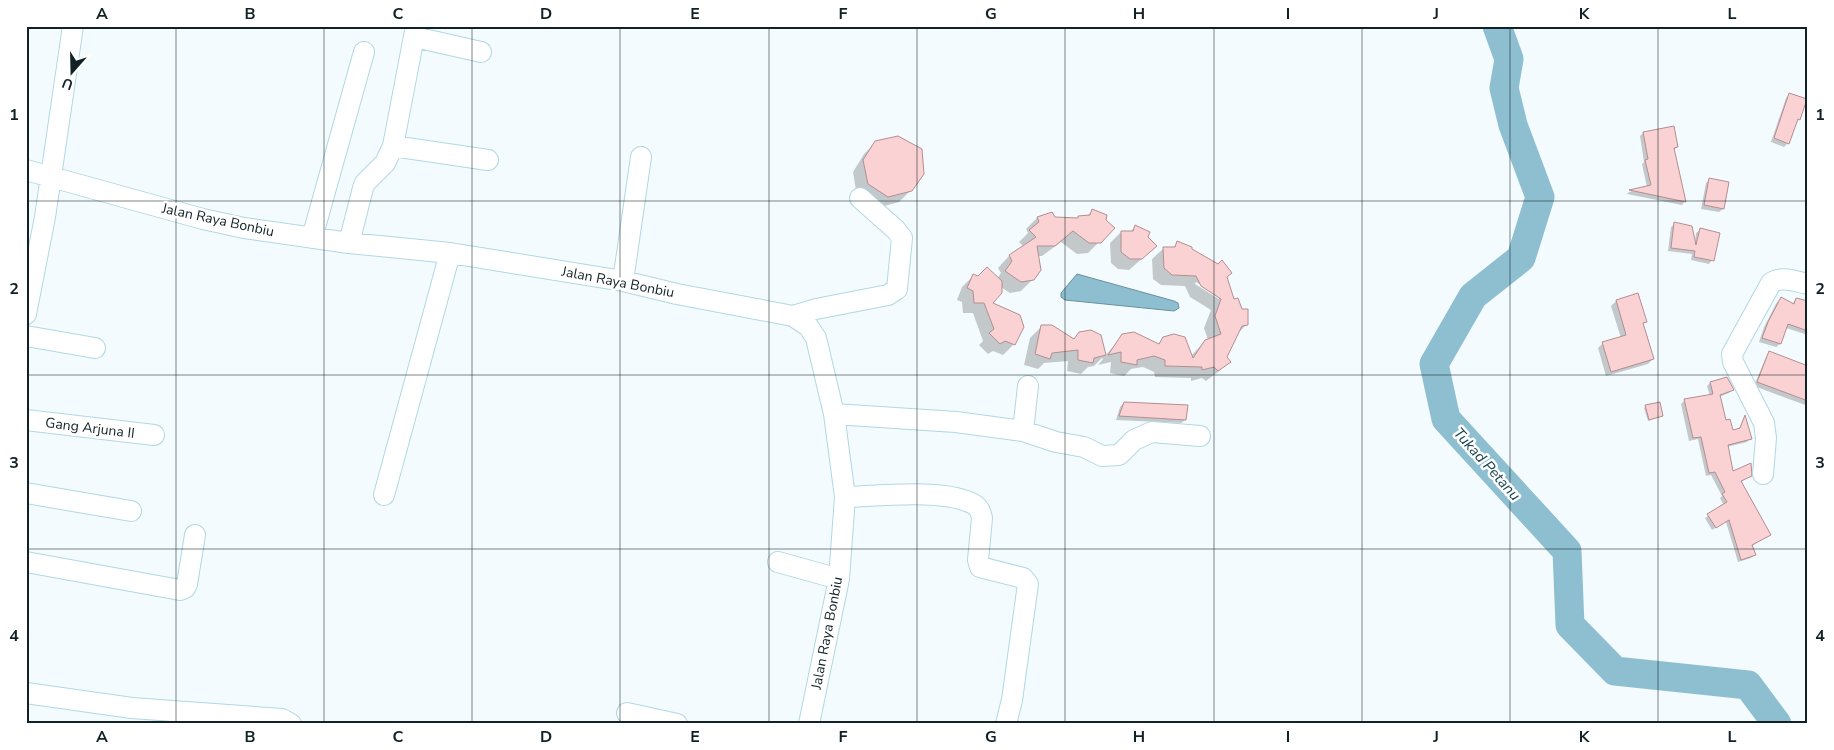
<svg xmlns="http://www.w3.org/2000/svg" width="1834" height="750" font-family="'Nunito Sans',sans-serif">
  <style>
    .water { fill: #8ebfd1; stroke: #69909e }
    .shadow { fill: #0003; fill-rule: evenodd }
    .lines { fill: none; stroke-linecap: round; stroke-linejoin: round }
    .river { stroke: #8ebfd1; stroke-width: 29 }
    .building { fill: #fad2d4; stroke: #b38e90 }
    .minor-casing { stroke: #b1d7e5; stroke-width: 22 }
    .minor { stroke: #fff; stroke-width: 20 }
    .grid { fill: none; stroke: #122126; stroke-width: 1; stroke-opacity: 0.55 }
    .labels { text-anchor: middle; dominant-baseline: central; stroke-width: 5; stroke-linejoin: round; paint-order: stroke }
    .street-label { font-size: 14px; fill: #122126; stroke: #fff }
    .water-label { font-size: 15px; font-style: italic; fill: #184351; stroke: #fff }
    .neatline { fill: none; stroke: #122126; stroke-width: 2 }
    .grid-label { font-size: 16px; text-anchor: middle; font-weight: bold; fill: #122126 }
  </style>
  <rect width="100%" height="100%" fill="#f4fbfe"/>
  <!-- water -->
  <path class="water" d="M 1077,274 L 1174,301 L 1178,303 L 1179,308 L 1174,311 L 1065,300 L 1061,297 L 1061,293 Z"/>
  <!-- shadow -->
  <path class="shadow" d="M 1789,95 L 1799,119 L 1795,124 L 1788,143 L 1784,147 L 1771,142 L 1786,98 Z
    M 1643,133 L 1677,147 L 1673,150 L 1685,201 L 1682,205 L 1627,194 L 1629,192 L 1647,187 L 1642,164 L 1644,162 L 1640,136 Z
    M 876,142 L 911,190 L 899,202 L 877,208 L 857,196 L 853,172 L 864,154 Z
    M 1710,179 L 1723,209 L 1719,212 L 1701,209 L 1706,183 Z
    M 1092,211 L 1113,228 L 1088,253 L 1077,254 L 1061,242 L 1042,256 L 1037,256 L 1033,279 L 1021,291 L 1010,293 L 1001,287 L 991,303 L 1014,344 L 1003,355 L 993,351 L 988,354 L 979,345 L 983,341 L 973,313 L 963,313 L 962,302 L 957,300 L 962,287 L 973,276 L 997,279 L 1001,273 L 998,268 L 1009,256 L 1024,247 L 1019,242 L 1028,233 L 1026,229 L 1037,218 L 1076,220 L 1079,217 L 1087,216 Z
    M 1675,224 L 1695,243 L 1696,233 L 1700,230 L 1712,260 L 1709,264 L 1691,260 L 1692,254 L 1668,251 L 1671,227 Z
    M 1135,227 L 1144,257 L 1129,270 L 1118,269 L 1111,263 L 1110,243 L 1121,232 L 1130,232 Z
    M 1178,243 L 1226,277 L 1233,301 L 1246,325 L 1236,335 L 1226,357 L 1229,361 L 1218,372 L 1206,381 L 1202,378 L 1191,381 L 1191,378 L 1155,377 L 1154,372 L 1143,367 L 1131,369 L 1124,376 L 1110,373 L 1111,362 L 1098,365 L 1103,359 L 1102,358 L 1094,366 L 1088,367 L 1081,374 L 1067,371 L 1068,361 L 1044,363 L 1038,369 L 1024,365 L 1030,338 L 1041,327 L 1073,340 L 1080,333 L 1100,335 L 1105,356 L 1123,335 L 1157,345 L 1164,338 L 1191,356 L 1205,341 L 1208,340 L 1204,328 L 1211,310 L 1190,297 L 1185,286 L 1161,285 L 1153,279 L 1152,259 L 1164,248 L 1172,248 ZM 1196,282 L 1219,296 L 1219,299 L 1195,284 Z
    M 1781,299 L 1792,304 L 1796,299 L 1808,303 L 1808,335 L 1786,328 L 1780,344 L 1776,347 L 1759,342 L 1764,327 L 1777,302 Z
    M 1616,301 L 1646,322 L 1642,325 L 1653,359 L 1648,364 L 1606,376 L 1598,348 L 1603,343 L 1621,338 L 1611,306 Z
    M 1769,353 L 1808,368 L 1808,406 L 1754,386 L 1766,357 Z
    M 1726,378 L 1732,390 L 1729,393 L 1719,397 L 1725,421 L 1732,432 L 1738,430 L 1744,418 L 1750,438 L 1747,442 L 1727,447 L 1733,473 L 1750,476 L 1741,482 L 1769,535 L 1752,546 L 1754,555 L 1751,558 L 1738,562 L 1726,522 L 1712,530 L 1705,518 L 1724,506 L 1720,498 L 1722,496 L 1711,475 L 1706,476 L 1698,439 L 1689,441 L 1681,404 L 1685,400 L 1710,396 L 1707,386 L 1710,383 Z
    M 1124,403 L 1185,420 L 1181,423 L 1116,420 L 1120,407 Z
    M 1646,406 L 1662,416 L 1648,421 L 1644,408 Z"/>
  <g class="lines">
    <!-- river -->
    <path class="river" d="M 1497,26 L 1509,59 L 1504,88 L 1513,125 L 1540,197 L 1521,258 L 1473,296 L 1434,364 L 1446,419 L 1567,551 L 1570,625 L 1615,671 L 1748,685 L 1777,724"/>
  </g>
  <!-- building -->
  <path class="building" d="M 1789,93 L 1807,99 L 1800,120 L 1798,119 L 1789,144 L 1774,138 Z
    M 1674,126 L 1678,147 L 1674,148 L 1686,202 L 1629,190 L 1651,185 L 1645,160 L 1648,159 L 1643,132 Z
    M 898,136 L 922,149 L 924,174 L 912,191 L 888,197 L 868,184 L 863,160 L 875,141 Z
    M 1709,178 L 1729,182 L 1724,209 L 1704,205 Z
    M 1092,209 L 1107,215 L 1106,220 L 1115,228 L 1101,243 L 1089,243 L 1073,231 L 1055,246 L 1037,246 L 1041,270 L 1034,280 L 1021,282 L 1005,271 L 1012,261 L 1009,255 L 1036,237 L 1029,230 L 1039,222 L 1037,217 L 1052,212 L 1055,217 L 1078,218 L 1078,216 L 1090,215 Z
    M 1674,222 L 1692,226 L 1696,245 L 1700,228 L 1720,233 L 1714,261 L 1694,257 L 1695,251 L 1671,248 Z
    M 1135,225 L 1150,232 L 1148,237 L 1157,246 L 1142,259 L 1130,259 L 1121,252 L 1121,231 L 1133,231 Z
    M 1177,241 L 1192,247 L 1192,249 L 1218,264 L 1222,260 L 1232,273 L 1227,277 L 1234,299 L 1238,298 L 1242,309 L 1248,309 L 1248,325 L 1242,326 L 1227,357 L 1231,362 L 1218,371 L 1214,367 L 1202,370 L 1202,367 L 1165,366 L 1165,360 L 1154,356 L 1137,360 L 1137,365 L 1121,362 L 1121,352 L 1108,355 L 1122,334 L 1134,332 L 1159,344 L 1163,337 L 1174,334 L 1185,337 L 1193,358 L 1205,340 L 1221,334 L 1215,316 L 1221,299 L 1201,286 L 1196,276 L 1172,275 L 1164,268 L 1163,247 L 1175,247 Z
    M 987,267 L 1002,281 L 1002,293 L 993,303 L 1020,315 L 1024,327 L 1015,345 L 1005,341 L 1000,344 L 989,333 L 994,329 L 984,303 L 974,303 L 973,291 L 967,288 L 973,274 L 978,276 Z
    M 1638,293 L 1647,322 L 1643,323 L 1654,359 L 1611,372 L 1602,342 L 1626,335 L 1616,300 Z
    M 1781,297 L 1794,304 L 1796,298 L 1808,301 L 1808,331 L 1788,324 L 1781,344 L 1762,338 L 1768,322 Z
    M 1041,325 L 1052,325 L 1074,339 L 1079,332 L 1091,330 L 1101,335 L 1106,355 L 1094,358 L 1093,363 L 1078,360 L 1078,350 L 1052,353 L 1050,359 L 1035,354 Z
    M 1769,351 L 1808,366 L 1808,401 L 1757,382 Z
    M 1727,377 L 1734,390 L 1720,395 L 1726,420 L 1730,419 L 1733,430 L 1740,428 L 1745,415 L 1752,439 L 1728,445 L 1733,471 L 1751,463 L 1752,476 L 1741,481 L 1771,535 L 1752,545 L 1756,555 L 1741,560 L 1729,520 L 1716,528 L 1707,514 L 1727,502 L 1722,494 L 1725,492 L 1715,472 L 1709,473 L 1701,437 L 1693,438 L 1684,399 L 1713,394 L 1710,382 Z
    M 1124,402 L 1188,405 L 1186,420 L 1119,416 Z
    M 1660,402 L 1663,416 L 1649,420 L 1645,405 Z"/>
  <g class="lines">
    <defs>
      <path id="minor" d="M 415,37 L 481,52
        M 393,146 L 488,160
        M 26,170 L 203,219 L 244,228 L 349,243 L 450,253 L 623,281 L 677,294 L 793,316 L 808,326 L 816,338 L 834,414 L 845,497 L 839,579 L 809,724
        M 312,238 L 364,52
        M 349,243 L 363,188 L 365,183 L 385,163 L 393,146 L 416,26
        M 623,281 L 641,157
        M 26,314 L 45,217 L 73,26
        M 793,316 L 816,309 L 888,295 L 897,289 L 902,238 L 896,230 L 860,198
        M 26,336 L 95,348
        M 834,414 L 956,422 L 1023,431 L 1056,442 L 1084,447 L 1102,456 L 1119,455 L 1134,440 L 1152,432 L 1200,436
        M 26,420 L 154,435
        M 1023,431 L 1028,386
        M 1763,474 L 1766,438 L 1764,423 L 1733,362 L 1732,354 L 1771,283 C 1781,275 1797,282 1808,284
        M 26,493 L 131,511
        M 384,495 L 450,253
        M 845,497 C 878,496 948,488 975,505 C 979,508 981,513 982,518 L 978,560 L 980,567 L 1023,578 L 1028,584 L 1012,700 L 1006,724
        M 26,562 L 180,590 L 185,588 L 187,584 L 195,535
        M 778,562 L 839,579
        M 26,693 L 132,708 L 282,719 L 291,724
        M 627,713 L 677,724"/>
    </defs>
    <!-- minor casing -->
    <use href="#minor" class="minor-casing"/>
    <!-- minor -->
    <use href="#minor" class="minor"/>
  </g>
  <!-- grid -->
  <path class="grid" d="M 176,26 L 176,724M 324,26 L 324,724M 472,26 L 472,724M 620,26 L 620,724M 769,26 L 769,724M 917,26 L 917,724M 1065,26 L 1065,724M 1214,26 L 1214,724M 1362,26 L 1362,724M 1510,26 L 1510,724M 1658,26 L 1658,724M 26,201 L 1808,201M 26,375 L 1808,375M 26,549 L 1808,549"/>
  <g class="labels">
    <!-- street labels -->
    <g class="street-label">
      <text transform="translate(218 220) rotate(12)">Jalan Raya Bonbiu</text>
      <text transform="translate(618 282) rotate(11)">Jalan Raya Bonbiu</text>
      <text transform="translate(90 428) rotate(7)">Gang Arjuna II</text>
      <text transform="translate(827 633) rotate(-79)">Jalan Raya Bonbiu</text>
    </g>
    <!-- water labels -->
    <g class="water-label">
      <text transform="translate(1487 464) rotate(48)">Tukad Petanu</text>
    </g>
  </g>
  <!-- border -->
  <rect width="1834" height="750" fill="none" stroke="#ffffff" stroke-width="55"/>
  <!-- north arrow -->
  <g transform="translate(72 72) rotate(200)" stroke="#ffffff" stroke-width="4" paint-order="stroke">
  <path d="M0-4L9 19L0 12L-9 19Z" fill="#122126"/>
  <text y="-8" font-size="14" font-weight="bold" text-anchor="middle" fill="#122126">U</text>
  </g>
  <rect x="28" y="28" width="1778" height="694" class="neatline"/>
  <g class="grid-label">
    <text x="102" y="19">A</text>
    <text x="250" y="19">B</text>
    <text x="398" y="19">C</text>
    <text x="546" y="19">D</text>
    <text x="695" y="19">E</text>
    <text x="843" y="19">F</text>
    <text x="991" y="19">G</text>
    <text x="1139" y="19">H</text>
    <text x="1288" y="19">I</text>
    <text x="1436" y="19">J</text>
    <text x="1584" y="19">K</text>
    <text x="1732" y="19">L</text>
    <text x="14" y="120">1</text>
    <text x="1820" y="120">1</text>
    <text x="14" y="294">2</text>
    <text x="1820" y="294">2</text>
    <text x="14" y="468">3</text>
    <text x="1820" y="468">3</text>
    <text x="14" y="641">4</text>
    <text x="1820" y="641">4</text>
    <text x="102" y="742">A</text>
    <text x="250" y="742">B</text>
    <text x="398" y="742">C</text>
    <text x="546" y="742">D</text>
    <text x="695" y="742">E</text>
    <text x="843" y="742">F</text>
    <text x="991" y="742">G</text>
    <text x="1139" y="742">H</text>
    <text x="1288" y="742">I</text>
    <text x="1436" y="742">J</text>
    <text x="1584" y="742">K</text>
    <text x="1732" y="742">L</text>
  </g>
</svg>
